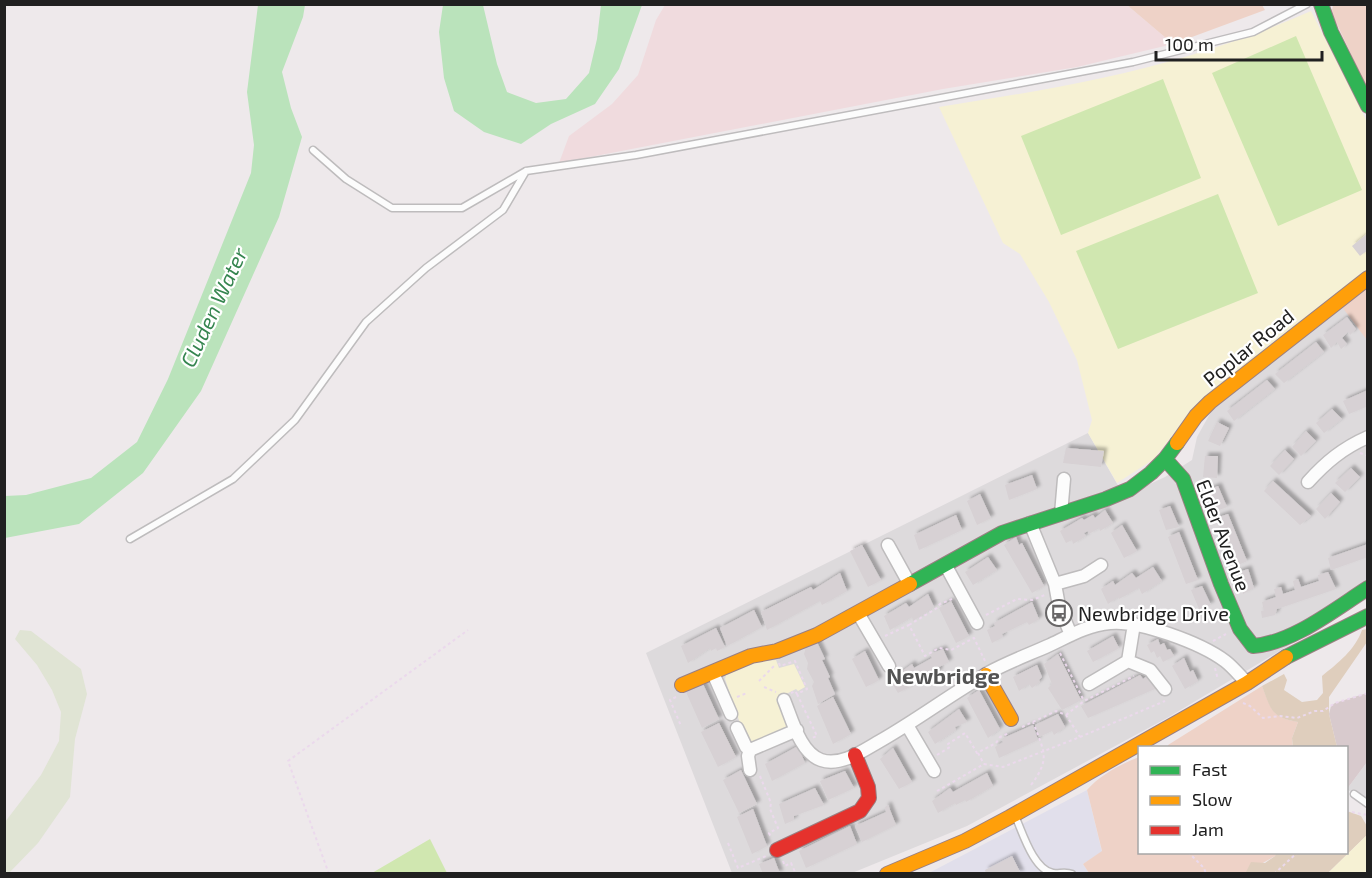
<svg xmlns="http://www.w3.org/2000/svg" width="1372" height="878" font-family="'Exo 2',sans-serif">
  <style>
    .residential { fill: #dddadc }
    .industrial { fill: #e1dfeb }
    .construction { fill: #d8cacd }
    .farmland { fill: #f0dbde }
    .grass { fill: #eed2c7 }
    .forest { fill: #dfcebd }
    .wetland { fill: #e0e4d4 }
    .park { fill: #f6f1d4 }
    .pitch { fill: #d0e7b0 }
    .water { fill: #bae3bb }
    .building { fill: #d7d1d4; filter: url(#shadow) }
    .lines { fill: none; stroke-linecap: round; stroke-linejoin: round }
    .lane-casing { stroke: #bebcbd; stroke-width: 9 }
    .street-casing { stroke: #bebcbd; stroke-width: 15 }
    .fast-casing { stroke: #9a7f82; stroke-width: 16 }
    .slow-casing { stroke: #9a7f82; stroke-width: 16 }
    .jam-casing { stroke: #9a7f82; stroke-width: 16 }
    .path { stroke: #ebd9ec; stroke-width: 2; stroke-dasharray: 3 3; stroke-linecap: butt }
    .lane { stroke: #fcfcfc; stroke-width: 6 }
    .street { stroke: #fcfcfc; stroke-width: 12 }
    .fast { stroke: #30b455; stroke-width: 14 }
    .slow { stroke: #ff9f0a; stroke-width: 14 }
    .jam { stroke: #e5322d; stroke-width: 14 }
    .labels { text-anchor: middle; dominant-baseline: central; stroke-width: 4.5; stroke-linejoin: round; paint-order: stroke }
    .street-label { font-size: 20px; fill: #202020; stroke: #fff }
    .poi-label { font-size: 20px; fill: #202020; stroke: #fff; text-anchor: start }
    .water-label { font-size: 21px; font-style: italic; fill: #35854f; stroke: #fff }
    .quarter-label { font-size: 22px; font-weight: bold; fill: #535353; stroke: #fff }
  </style>
  <defs>
    <filter id="shadow"><feDropShadow dx="3.5" dy="-3.5" stdDeviation="1.5" flood-color="#0004"/></filter>
  </defs>
  <rect width="100%" height="100%" fill="#eee9eb"/>
  <!-- residential -->
  <path class="residential" d="M 1367,288 L 1367,599 L 1167,718 L 967,826 L 852,873 L 732,873 L 646,653 L 1088,433 L 1124,496 L 1165,477 L 1192,460 L 1197,437 L 1212,410 Z
    M 1367,762 L 1367,804 L 1347,789 Z"/>
  <!-- industrial -->
  <path class="industrial" d="M 1087,790 L 1102,852 L 1083,864 L 1089,873 L 927,874 Z"/>
  <!-- construction -->
  <path class="construction" d="M 1367,693 L 1367,762 L 1347,789 L 1346,748 L 1337,747 L 1329,714 L 1331,706 L 1335,703 Z"/>
  <!-- farmland -->
  <path class="farmland" d="M 665,5 L 1127,5 L 1173,44 L 1077,67 L 943,89 L 559,163 L 569,136 L 612,104 L 638,75 L 656,20 Z"/>
  <!-- grass -->
  <path class="grass" d="M 1262,5 L 1265,10 L 1173,44 L 1127,5 Z
    M 1333,5 L 1367,5 L 1367,88 L 1335,20 L 1332,10 Z
    M 1367,286 L 1367,340 L 1342,307 Z
    M 1262,686 C 1272,710 1271,717 1298,722 L 1292,738 L 1293,747 L 1168,748 L 1168,745 Z
    M 1139,757 L 1140,852 L 1276,853 L 1275,856 L 1245,873 L 1089,873 L 1083,864 L 1102,851 L 1087,790 C 1100,775 1121,764 1139,757 Z"/>
  <!-- forest -->
  <path class="forest" d="M 1367,629 L 1367,642 L 1329,697 L 1329,714 L 1337,747 L 1293,747 L 1292,738 L 1298,722 C 1271,717 1271,710 1262,686 L 1284,674 L 1287,680 L 1284,690 L 1302,702 L 1317,700 L 1323,693 L 1322,676 C 1338,663 1355,650 1362,630 Z
    M 1347,811 L 1361,816 L 1367,826 L 1367,835 L 1328,873 L 1245,874 L 1251,862 L 1265,863 L 1275,856 L 1276,853 L 1346,852 Z"/>
  <!-- wetland -->
  <path class="wetland" d="M 20,630 L 31,631 L 81,669 L 87,694 L 75,739 L 70,797 L 38,843 L 9,873 L 5,873 L 5,822 L 41,775 L 59,741 L 61,712 L 52,690 L 37,665 L 15,639 Z"/>
  <!-- park -->
  <path class="park" d="M 1311,11 L 1367,122 L 1367,270 L 1197,404 L 1154,459 L 1117,483 L 1088,433 L 1092,420 L 1077,360 L 1049,302 L 1020,254 L 1003,243 L 939,107 C 994,98 1048,90 1102,78 C 1172,63 1245,40 1311,11 Z
    M 776,660 L 779,668 L 794,664 L 805,687 L 798,691 L 796,689 L 776,699 L 788,723 L 783,732 L 753,743 L 745,738 L 725,679 L 726,675 L 754,662 Z
    M 1367,835 L 1367,873 L 1328,873 Z"/>
  <!-- pitch -->
  <path class="pitch" d="M 1296,36 L 1362,190 L 1278,226 L 1212,73 Z
    M 1163,79 L 1201,178 L 1061,235 L 1021,136 Z
    M 1218,194 L 1258,293 L 1118,349 L 1076,251 Z
    M 430,839 L 447,873 L 372,873 Z"/>
  <!-- water -->
  <path class="water" d="M 258,5 L 305,5 L 303,17 L 282,72 L 291,108 L 302,137 L 279,217 L 201,391 L 143,473 L 79,524 L 5,538 L 5,496 L 26,495 L 91,478 L 137,442 L 168,379 L 251,173 L 254,145 L 247,92 Z
    M 443,5 L 483,5 L 497,64 L 507,92 L 536,103 L 566,99 L 589,73 L 597,39 L 601,5 L 642,5 L 619,69 L 595,104 L 551,124 L 521,144 L 484,132 L 454,111 L 444,78 L 439,32 Z"/>
  <!-- building -->
  <path class="building" d="M 1368,233 L 1368,250 L 1360,256 L 1352,246 Z
    M 1347,317 L 1356,329 L 1350,335 L 1348,332 L 1342,338 L 1347,344 L 1341,349 L 1337,342 L 1331,348 L 1323,335 Z
    M 1316,342 L 1324,352 L 1284,383 L 1275,374 Z
    M 1267,380 L 1275,389 L 1234,421 L 1227,411 Z
    M 1368,390 L 1368,406 L 1349,414 L 1343,401 Z
    M 1332,409 L 1342,419 L 1324,433 L 1316,423 Z
    M 1217,422 L 1229,428 L 1220,446 L 1208,441 Z
    M 1306,431 L 1316,441 L 1301,456 L 1292,447 Z
    M 1066,448 L 1104,451 L 1101,467 L 1063,463 Z
    M 1285,450 L 1294,459 L 1279,475 L 1270,466 Z
    M 1205,456 L 1218,456 L 1217,478 L 1203,477 Z
    M 1351,468 L 1360,477 L 1345,492 L 1335,483 Z
    M 1032,475 L 1037,489 L 1009,500 L 1005,485 Z
    M 1273,481 L 1311,516 L 1300,525 L 1264,491 Z
    M 1218,486 L 1227,507 L 1213,512 L 1206,491 Z
    M 1331,493 L 1340,502 L 1325,519 L 1316,509 Z
    M 980,494 L 991,518 L 977,525 L 967,501 Z
    M 1170,506 L 1179,527 L 1166,530 L 1159,510 Z
    M 1105,510 L 1113,523 L 1100,531 L 1099,528 L 1089,534 L 1088,531 L 1084,533 L 1086,536 L 1073,544 L 1072,540 L 1066,543 L 1060,531 L 1082,518 L 1084,520 L 1093,515 L 1095,518 Z
    M 1228,514 L 1247,561 L 1236,566 L 1216,518 Z
    M 956,515 L 962,530 L 919,550 L 914,535 Z
    M 1122,525 L 1137,551 L 1124,558 L 1111,533 Z
    M 1179,532 L 1198,580 L 1186,584 L 1168,537 Z
    M 1016,537 L 1019,545 L 1022,543 L 1044,586 L 1032,593 L 1004,545 Z
    M 1368,544 L 1368,557 L 1331,570 L 1328,558 Z
    M 862,545 L 881,580 L 868,587 L 850,551 Z
    M 988,557 L 997,570 L 973,585 L 965,572 Z
    M 1153,567 L 1162,581 L 1142,594 L 1139,588 L 1119,599 L 1118,597 L 1108,604 L 1101,589 L 1113,581 L 1115,585 L 1132,573 L 1136,578 Z
    M 1248,569 L 1254,588 L 1243,594 L 1236,573 Z
    M 1328,572 L 1336,589 L 1277,609 L 1275,615 L 1262,618 L 1261,611 L 1264,611 L 1262,602 L 1276,597 L 1274,589 L 1281,587 L 1283,594 L 1295,590 L 1293,581 L 1298,579 L 1301,587 L 1319,581 L 1318,575 Z
    M 840,573 L 847,591 L 822,605 L 820,601 L 767,630 L 761,612 L 811,587 L 813,590 Z
    M 1202,586 L 1211,605 L 1199,609 L 1191,590 Z
    M 928,594 L 934,607 L 913,621 L 912,617 L 890,630 L 884,616 L 906,603 L 909,607 Z
    M 951,601 L 969,636 L 956,643 L 939,608 Z
    M 1032,602 L 1039,619 L 1029,625 L 1027,622 L 1002,634 L 1003,637 L 992,643 L 987,630 L 995,626 L 994,623 Z
    M 754,610 L 762,627 L 727,646 L 720,628 Z
    M 716,628 L 725,647 L 717,651 L 716,648 L 711,651 L 710,648 L 688,663 L 681,646 Z
    M 1113,636 L 1119,648 L 1093,662 L 1087,651 Z
    M 1158,639 L 1160,645 L 1164,643 L 1167,650 L 1170,649 L 1174,656 L 1163,662 L 1160,656 L 1157,658 L 1154,651 L 1151,653 L 1147,645 Z
    M 816,640 L 825,659 L 822,660 L 830,677 L 828,678 L 835,694 L 818,704 L 812,686 L 814,682 L 807,669 L 808,663 L 804,654 L 807,644 Z
    M 943,649 L 949,662 L 939,667 L 939,672 L 898,693 L 890,680 L 912,664 L 914,668 L 932,658 L 930,654 Z
    M 865,651 L 879,680 L 866,687 L 852,659 Z
    M 1058,654 L 1081,700 L 1062,710 L 1048,688 L 1052,684 L 1044,664 Z
    M 1184,658 L 1190,672 L 1193,670 L 1198,681 L 1185,689 L 1172,666 Z
    M 1037,665 L 1042,677 L 1039,680 L 1040,682 L 1032,688 L 1029,684 L 1019,691 L 1013,677 Z
    M 1150,674 L 1157,688 L 1088,718 L 1081,706 L 1140,675 L 1143,679 Z
    M 703,684 L 719,719 L 702,728 L 686,692 Z
    M 979,690 L 1000,729 L 988,738 L 967,698 Z
    M 833,697 L 851,734 L 833,744 L 817,706 Z
    M 959,709 L 967,722 L 955,727 L 956,730 L 935,744 L 928,732 Z
    M 1058,714 L 1065,727 L 1054,735 L 1052,731 L 1039,737 L 1035,725 Z
    M 719,723 L 736,757 L 718,767 L 701,732 Z
    M 1033,725 L 1038,740 L 999,758 L 995,747 L 1003,742 L 1001,739 Z
    M 798,746 L 805,763 L 772,781 L 765,764 Z
    M 893,748 L 912,782 L 899,789 L 880,759 Z
    M 741,770 L 757,804 L 739,813 L 723,780 Z
    M 845,771 L 854,788 L 828,800 L 820,781 Z
    M 987,773 L 993,786 L 966,802 L 965,800 L 956,805 L 955,803 L 938,813 L 932,801 L 950,788 L 953,792 Z
    M 815,788 L 824,805 L 794,816 L 794,820 L 785,824 L 779,804 Z
    M 888,805 L 896,825 L 862,842 L 855,826 L 886,812 L 885,807 Z
    M 753,809 L 767,846 L 752,854 L 737,817 Z
    M 850,826 L 857,844 L 806,868 L 799,851 Z
    M 1012,856 L 1021,874 L 986,874 L 985,870 Z
    M 774,858 L 780,874 L 763,874 L 759,864 Z"/>
  <g class="lines">
    <defs>
      <path id="lane" d="M 313,150 L 346,179 L 392,208 L 462,208 L 526,171 L 636,155 L 1133,62 L 1253,32 L 1307,4
        M 130,539 L 233,479 L 295,420 L 366,322 L 426,268 L 503,210 L 526,171
        M 1354,794 L 1368,804
        M 1016,818 C 1023,834 1034,870 1053,873 C 1059,874 1065,871 1072,874"/>
      <path id="street" d="M 1308,482 C 1326,462 1343,448 1368,437
        M 1061,514 L 1064,479
        M 1030,523 L 1055,584 L 1059,606 L 1071,635
        M 888,545 L 909,583
        M 946,566 L 977,623
        M 1055,584 L 1084,576 L 1101,565
        M 858,613 L 889,666
        M 1128,661 L 1134,624
        M 713,673 L 731,714
        M 1089,684 L 1128,661 L 1150,670 L 1165,689
        M 784,700 C 792,719 800,753 821,760 C 841,767 864,750 880,741 C 917,720 951,694 988,673 C 1008,662 1030,654 1050,645 C 1069,636 1088,625 1110,623 C 1139,620 1201,643 1225,661 C 1233,667 1240,676 1247,683
        M 907,725 L 934,771
        M 737,728 L 746,747 L 750,750 L 748,756 L 750,770
        M 750,750 L 797,730"/>
      <path id="fast" d="M 1321,4 L 1331,32 L 1368,106
        M 1165,459 L 1183,479 L 1221,584 L 1240,629 L 1253,646 C 1293,643 1335,609 1368,588
        M 910,584 L 1002,533 L 1106,499 L 1130,489 L 1151,473 L 1165,459 L 1177,443
        M 1286,657 L 1368,616"/>
      <path id="slow" d="M 1177,443 L 1196,416 L 1210,402 L 1368,278
        M 986,675 L 1011,719
        M 682,685 L 751,656 L 777,651 L 817,635 L 910,584
        M 887,874 L 965,841 L 1010,817 L 1247,683 L 1286,657"/>
      <path id="jam" d="M 777,850 L 860,811 L 869,798 L 868,787 L 855,755"/>
    </defs>
    <!-- lane casing -->
    <use href="#lane" class="lane-casing"/>
    <!-- street casing -->
    <use href="#street" class="street-casing"/>
    <!-- fast casing -->
    <use href="#fast" class="fast-casing"/>
    <!-- slow casing -->
    <use href="#slow" class="slow-casing"/>
    <!-- jam casing -->
    <use href="#jam" class="jam-casing"/>
    <!-- path -->
    <path class="path" d="M 1360,453 L 1368,456
      M 986,615 L 1017,599 L 1032,600 L 1045,595
      M 909,625 L 937,608 L 940,604 L 952,599
      M 885,636 L 909,625 L 925,656 L 939,648 L 951,650 L 974,638 L 985,661
      M 1213,641 L 1226,634
      M 1060,653 L 1084,701
      M 779,663 L 780,666 L 795,661 L 807,689 L 797,694 L 795,691 L 791,693
      M 1215,668 L 1218,680
      M 759,681 L 774,666
      M 764,687 L 776,692
      M 797,694 L 817,736 L 812,738
      M 676,697 L 670,700 L 681,726
      M 737,697 L 747,693
      M 1243,703 L 1250,706 L 1263,718 L 1280,716 L 1297,718 L 1315,711 L 1323,711 L 1335,703 L 1368,693
      M 1066,715 L 1084,701 L 1134,676
      M 1022,727 L 1056,711 L 1066,715 L 1080,737
      M 978,753 L 984,764
      M 937,755 L 950,747 L 948,744 L 965,733 L 977,753 L 996,743 L 1000,737 L 1009,733
      M 760,776 L 771,803 L 770,809 L 778,828 L 769,833 L 771,837
      M 1031,785 C 1051,758 1044,752 1033,722
      M 937,791 L 984,764 L 1003,767 L 1008,765 L 1080,737 L 1165,701
      M 1346,811 L 1368,815
      M 728,843 L 738,868 L 766,856
      M 1188,852 L 1204,868 L 1206,874
      M 783,861 L 785,866 L 791,863 L 796,874
      M 329,874 L 288,761 L 468,630
      M 1274,874 L 1298,852"/>
    <!-- lane -->
    <use href="#lane" class="lane"/>
    <!-- street -->
    <use href="#street" class="street"/>
    <!-- fast -->
    <use href="#fast" class="fast"/>
    <!-- slow -->
    <use href="#slow" class="slow"/>
    <!-- jam -->
    <use href="#jam" class="jam"/>
  </g>
  <!-- icons -->
  <defs>
    <symbol id="bus-ring" viewBox="-11 -11 22 22"><circle r="9.5" fill="#fff" stroke="#686667" stroke-width="1.5"/><path d="M-5-6H5V4H4V6H2V4H-2V6H-4V4H-5ZM-3.5-4V0h7V-4ZM-3.5 1.2v1.5H-2V1.2ZM2 1.2v1.5H3.5V1.2Z" fill="#686667"/></symbol>
  </defs>
  <g fill-rule="evenodd">
    <use href="#bus-ring" x="1044" y="598" width="30" height="30"/>
  </g>
  <g class="labels">
    <!-- street labels -->
    <g class="street-label">
      <text transform="translate(1248 347) rotate(-39)">Poplar Road</text>
      <text transform="translate(1224 535) rotate(69)">Elder Avenue</text>
    </g>
    <!-- poi labels -->
    <g class="poi-label">
      <text x="1078" y="613">Newbridge Drive</text>
    </g>
    <!-- water labels -->
    <g class="water-label">
      <text transform="translate(213 307) rotate(-65)">Cluden Water</text>
    </g>
    <!-- quarter labels -->
    <g class="quarter-label">
      <text x="943" y="675">Newbridge</text>
    </g>
  </g>
  <!-- border -->
  <rect width="1372" height="878" fill="none" stroke="#202020" stroke-width="12"/>
  <!-- legend -->
  <rect x="1138" y="746" width="210" height="108" fill="#ffffff" stroke="#a6a6a6" stroke-width="1.5"/>
  <rect x="1150" y="766" width="30" height="9" fill="#30b455" stroke="#a6a6a6" stroke-width="1.5"/>
  <text x="1192" y="776" font-size="18" fill="#202020">Fast</text>
  <rect x="1150" y="796" width="30" height="9" fill="#ff9f0a" stroke="#a6a6a6" stroke-width="1.5"/>
  <text x="1192" y="806" font-size="18" fill="#202020">Slow</text>
  <rect x="1150" y="826" width="30" height="9" fill="#e5322d" stroke="#a6a6a6" stroke-width="1.5"/>
  <text x="1192" y="836" font-size="18" fill="#202020">Jam</text>
  <!-- scale -->
  <path d="M1156 51v9h166v-9" fill="none" stroke="#202020" stroke-width="3"/>
  <text x="1165" y="51" font-size="18" fill="#202020" stroke="#ffffff" stroke-width="4.5" paint-order="stroke">100 m</text>
</svg>
